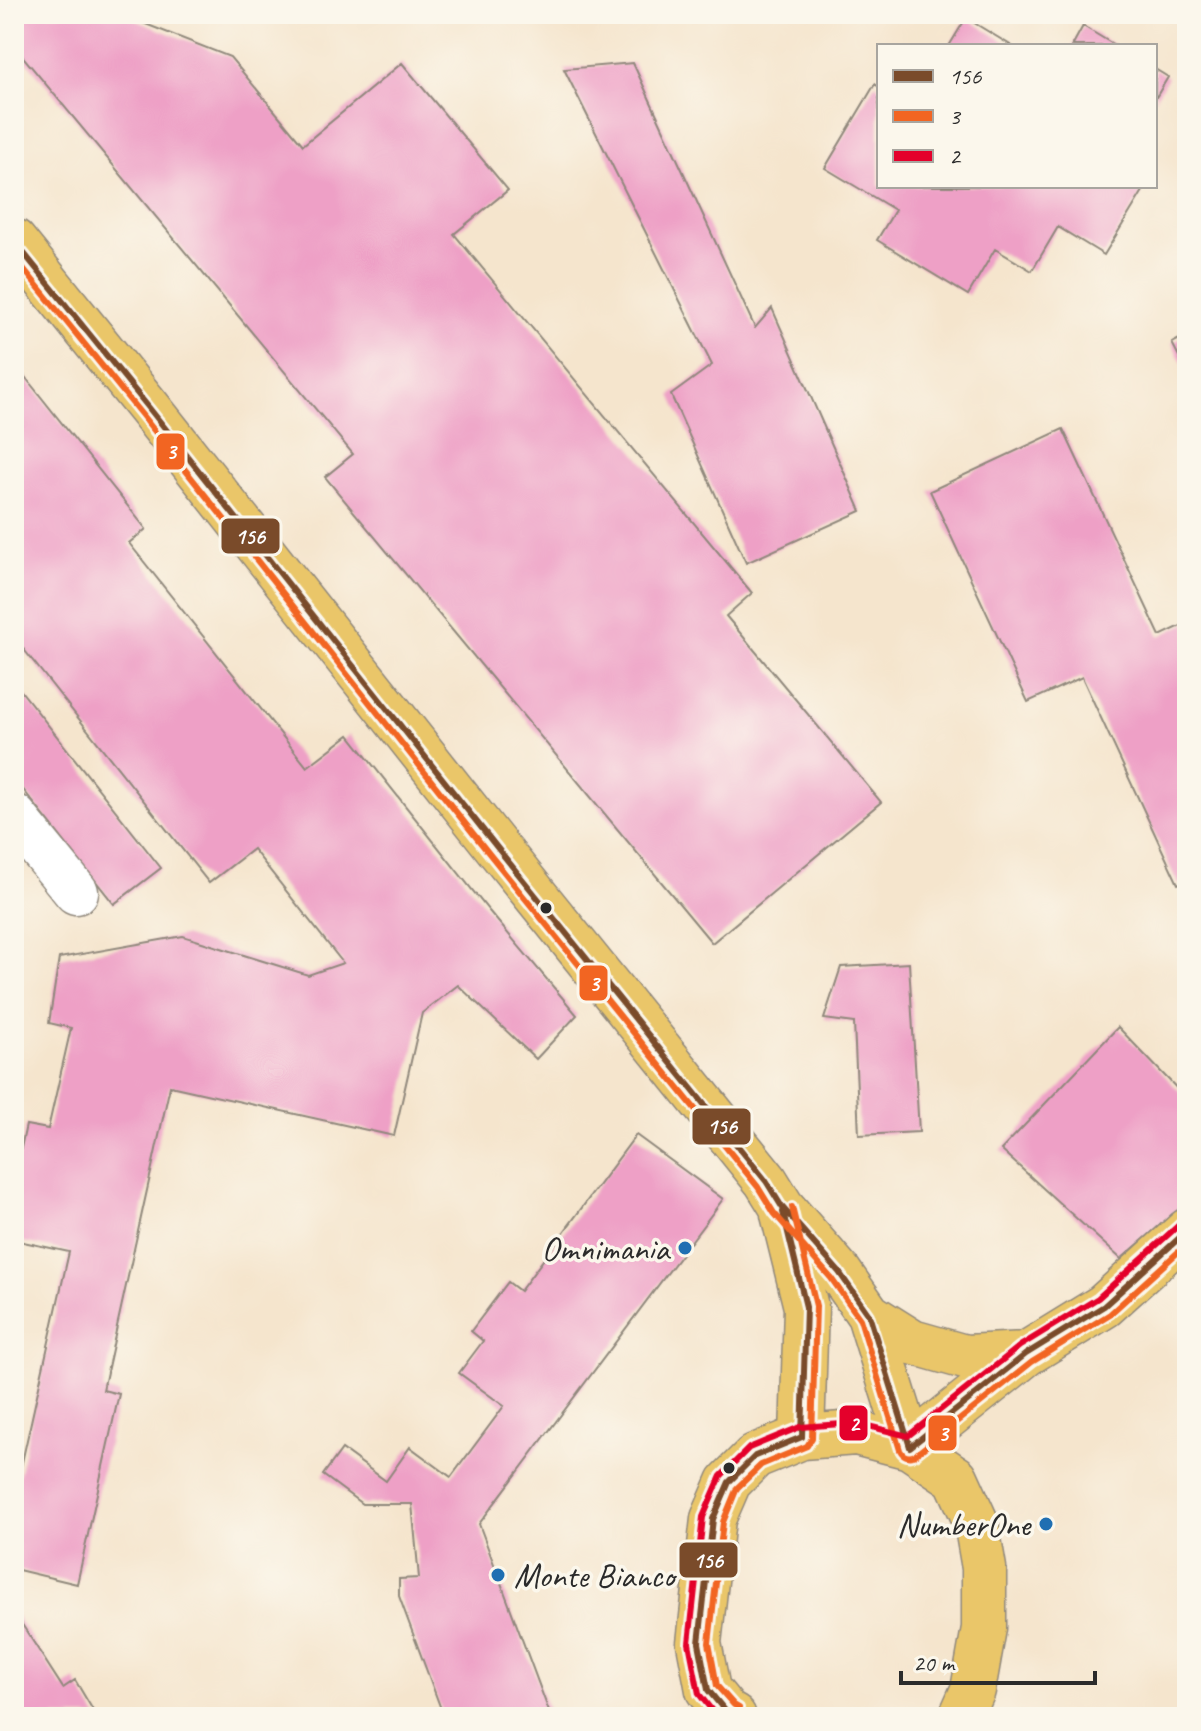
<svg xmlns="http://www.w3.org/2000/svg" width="1201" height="1731" font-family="Caveat,sans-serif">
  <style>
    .building { fill: #eea0c6 }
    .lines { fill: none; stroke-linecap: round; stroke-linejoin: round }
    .minor-casing { stroke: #90887c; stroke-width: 47 }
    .primary-casing { stroke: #90887c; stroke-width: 47 }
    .minor { stroke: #fff; stroke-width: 44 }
    .primary { stroke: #eac669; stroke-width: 44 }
    .bus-1-casing { stroke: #fbf7ec; stroke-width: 12 }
    .bus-2-casing { stroke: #fbf7ec; stroke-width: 12 }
    .bus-3-casing { stroke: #fbf7ec; stroke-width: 12 }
    .bus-1 { stroke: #7a4b2a; stroke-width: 6 }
    .bus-2 { stroke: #f26522; stroke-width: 6 }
    .bus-3 { stroke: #e4002b; stroke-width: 6 }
    .bus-dot { fill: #2b2b2b; stroke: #fbf7ec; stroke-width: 3 }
    .poi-dot { fill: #1f6fb2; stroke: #fbf7ec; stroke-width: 3 }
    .labels { text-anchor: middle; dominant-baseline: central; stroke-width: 7; stroke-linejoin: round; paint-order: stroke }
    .poi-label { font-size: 34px; fill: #2b2b2b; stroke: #fbf7ec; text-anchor: end }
    .line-badge { stroke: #fbf7ec; stroke-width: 3 }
    .badge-label { font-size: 22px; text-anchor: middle; font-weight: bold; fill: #fff }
  </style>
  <rect width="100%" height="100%" fill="#fbf7ec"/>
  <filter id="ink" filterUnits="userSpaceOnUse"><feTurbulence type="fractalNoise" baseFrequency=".0125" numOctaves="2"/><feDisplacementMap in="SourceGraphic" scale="16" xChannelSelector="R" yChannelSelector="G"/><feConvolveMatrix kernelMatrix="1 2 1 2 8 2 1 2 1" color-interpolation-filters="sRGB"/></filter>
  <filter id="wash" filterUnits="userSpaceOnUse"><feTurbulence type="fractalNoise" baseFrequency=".006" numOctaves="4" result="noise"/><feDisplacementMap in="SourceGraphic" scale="32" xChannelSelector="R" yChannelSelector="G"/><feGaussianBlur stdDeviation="1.8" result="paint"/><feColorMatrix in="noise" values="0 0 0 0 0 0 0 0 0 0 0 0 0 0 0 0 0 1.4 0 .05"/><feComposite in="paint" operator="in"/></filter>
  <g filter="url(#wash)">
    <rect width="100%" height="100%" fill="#f5e5cd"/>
    <g id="blocks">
      <!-- building -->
      <path class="building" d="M 14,14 L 120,14 L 230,57 L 303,145 L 402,63 L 508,190 L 454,234 L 752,593 L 726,616 L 881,802 L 712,943 L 325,477 L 353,454 L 14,46 Z
        M 966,18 L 1012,46 L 949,46 Z
        M 1083,26 L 1116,46 L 1072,46 Z
        M 633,63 L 755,328 L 772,308 L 861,511 L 746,563 L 671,395 L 712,365 L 564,69 Z
        M 1155,69 L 1168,77 L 1155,99 Z
        M 875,84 L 879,87 L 879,186 L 1146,186 L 1104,255 L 1058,227 L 1032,271 L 995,249 L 968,295 L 877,240 L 895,210 L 825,168 Z
        M 1187,335 L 1187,372 L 1172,343 Z
        M 14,363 L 146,529 L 129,543 L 307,767 L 349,735 L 489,911 L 577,1015 L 536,1059 L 458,985 L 422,1013 L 394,1136 L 170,1086 L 103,1390 L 119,1394 L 77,1584 L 14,1569 L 14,1498 L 69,1252 L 14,1240 L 14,1180 L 26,1125 L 48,1129 L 71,1028 L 49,1023 L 59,958 L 183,936 L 308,975 L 343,963 L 253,849 L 209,883 L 14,637 L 14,605 L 20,601 L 14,593 Z
        M 1063,429 L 1160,636 L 1187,623 L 1187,880 L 1178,884 L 1082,677 L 1028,702 L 930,491 Z
        M 14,682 L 161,868 L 114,904 L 14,778 Z
        M 909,963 L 919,1132 L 859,1135 L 854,1023 L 824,1019 L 841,967 Z
        M 1118,1027 L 1187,1099 L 1187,1202 L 1121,1259 L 1001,1150 Z
        M 636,1135 L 723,1199 L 479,1524 L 551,1717 L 444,1717 L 399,1596 L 399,1579 L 419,1578 L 412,1504 L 362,1504 L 323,1475 L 342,1449 L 386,1481 L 410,1447 L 451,1477 L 504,1406 L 459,1373 L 483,1341 L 471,1331 L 508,1282 L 520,1291 Z
        M 14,1612 L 63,1688 L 75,1680 L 97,1717 L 14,1717 Z"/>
    </g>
  </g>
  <g filter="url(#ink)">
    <use href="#blocks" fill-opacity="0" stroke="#90887c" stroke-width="2"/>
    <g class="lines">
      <defs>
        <path id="minor" d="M 14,816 L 76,892"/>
        <path id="primary" d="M 14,241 L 149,408 L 499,850 L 766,1181 L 782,1207 L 839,1272 L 869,1315 L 910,1447
          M 783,1214 L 806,1307 L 802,1437
          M 869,1315 L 912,1342 L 965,1357 L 1026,1354
          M 910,1447 L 1026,1354 L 1104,1306 L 1187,1231
          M 734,1717 L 727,1713 L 708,1690 L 699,1643 L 713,1519 L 729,1482 L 755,1456 L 802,1437 L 856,1433 L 910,1447 L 956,1478 L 976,1522 L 984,1568 L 984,1628 L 973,1690 L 961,1717"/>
      </defs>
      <!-- minor casing -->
      <use href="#minor" class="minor-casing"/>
      <!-- primary casing -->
      <use href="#primary" class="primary-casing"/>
      <!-- minor -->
      <use href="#minor" class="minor"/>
      <!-- primary -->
      <use href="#primary" class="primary"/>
      <defs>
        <path id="bus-1" d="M 14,241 L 149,408 L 499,850 L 766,1181 L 782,1207 L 839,1272 L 869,1315 L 910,1447
          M 783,1212 L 806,1307 L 802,1437
          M 910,1447 L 1026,1354 L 1104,1306 L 1187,1231
          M 734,1717 L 727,1713 L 708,1690 L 699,1643 L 713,1519 L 729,1482 L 755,1456 L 802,1437"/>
        <path id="bus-2" d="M 14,257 L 141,414 L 491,856 L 758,1187 L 774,1213 L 831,1278 L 860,1319 L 900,1450 C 903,1456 909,1458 915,1455 L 1032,1362 L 1110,1314 L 1187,1244
          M 739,1708 L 734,1705 L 717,1686 L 709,1643 L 723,1522 L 737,1488 L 761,1465 L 807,1446 L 812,1438 L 816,1306 L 792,1207"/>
        <path id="bus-3" d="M 717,1717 L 699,1694 L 689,1643 L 703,1517 L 721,1476 L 749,1448 L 800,1427 L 856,1423 L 908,1436 L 1020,1346 L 1098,1298 L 1180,1224"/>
      </defs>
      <!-- bus-1 casing -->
      <use href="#bus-1" class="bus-1-casing"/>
      <!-- bus-2 casing -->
      <use href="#bus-2" class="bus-2-casing"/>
      <!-- bus-3 casing -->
      <use href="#bus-3" class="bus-3-casing"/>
      <!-- bus-1 -->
      <use href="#bus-1" class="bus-1"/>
      <!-- bus-2 -->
      <use href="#bus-2" class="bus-2"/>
      <!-- bus-3 -->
      <use href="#bus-3" class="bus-3"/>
    </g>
  </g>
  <!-- markers -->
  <g class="bus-dot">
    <circle cx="546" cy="908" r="7"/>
    <circle cx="729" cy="1468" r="7"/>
  </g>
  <g class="poi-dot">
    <circle cx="685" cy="1248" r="8"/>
    <circle cx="1046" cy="1524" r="8"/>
    <circle cx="498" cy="1575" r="8"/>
  </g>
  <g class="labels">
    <!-- poi labels -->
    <g class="poi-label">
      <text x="669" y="1248">Omnimania</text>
      <text x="1030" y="1524">NumberOne</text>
      <text x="514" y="1575" text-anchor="start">Monte Bianco</text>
    </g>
  </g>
  <g class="line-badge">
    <rect x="155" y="432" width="31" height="39" rx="8" fill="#f26522"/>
    <rect x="220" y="517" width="61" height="38" rx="8" fill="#7a4b2a"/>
    <rect x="578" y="964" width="31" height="38" rx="8" fill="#f26522"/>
    <rect x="691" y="1107" width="61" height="39" rx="8" fill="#7a4b2a"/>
    <rect x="838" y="1404" width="31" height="38" rx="8" fill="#e4002b"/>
    <rect x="927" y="1414" width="31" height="38" rx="8" fill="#f26522"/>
    <rect x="678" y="1541" width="61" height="38" rx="8" fill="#7a4b2a"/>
  </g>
  <g class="badge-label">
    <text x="171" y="459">3</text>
    <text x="250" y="544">156</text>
    <text x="594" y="991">3</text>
    <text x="722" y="1134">156</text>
    <text x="854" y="1431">2</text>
    <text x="943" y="1441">3</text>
    <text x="708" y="1568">156</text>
  </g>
  <!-- margin -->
  <rect width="1201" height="1731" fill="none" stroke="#fbf7ec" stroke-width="48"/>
  <!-- legend -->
  <rect x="877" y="44" width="280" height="144" fill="#fbf7ec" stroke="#a8a59f" stroke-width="2"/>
  <rect x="893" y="70" width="40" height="12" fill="#7a4b2a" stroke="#a8a59f" stroke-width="2"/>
  <text x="949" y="84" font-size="24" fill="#2b2b2b">156</text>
  <rect x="893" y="110" width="40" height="12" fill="#f26522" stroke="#a8a59f" stroke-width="2"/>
  <text x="949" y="124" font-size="24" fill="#2b2b2b">3</text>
  <rect x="893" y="150" width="40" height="12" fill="#e4002b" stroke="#a8a59f" stroke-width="2"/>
  <text x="949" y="164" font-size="24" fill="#2b2b2b">2</text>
  <!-- scale -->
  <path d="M901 1671v12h194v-12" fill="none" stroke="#2b2b2b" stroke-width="4"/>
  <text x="913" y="1671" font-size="24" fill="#2b2b2b" stroke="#fbf7ec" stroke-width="6" paint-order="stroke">20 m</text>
</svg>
